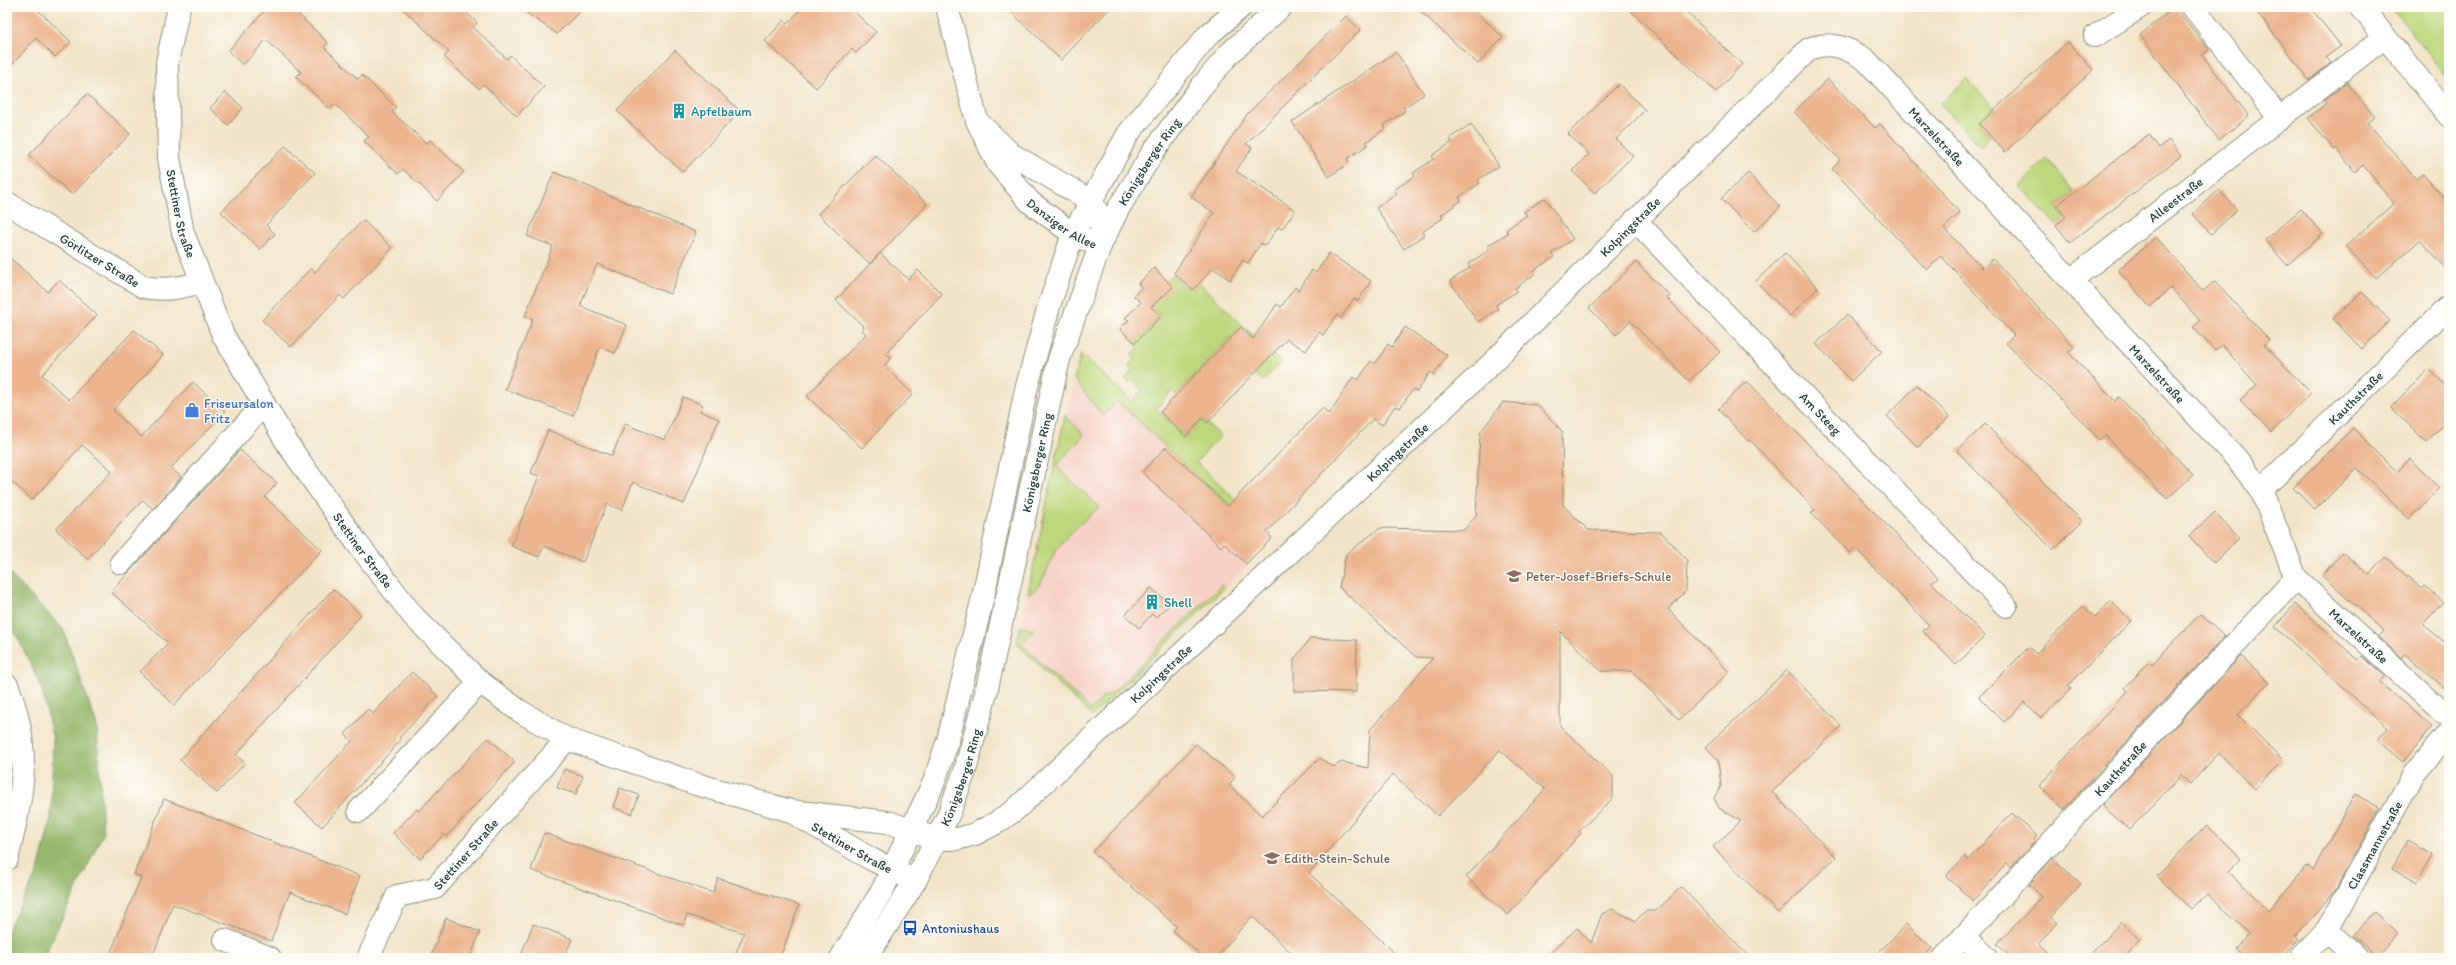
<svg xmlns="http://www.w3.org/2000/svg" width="2456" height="965" font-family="Itim,sans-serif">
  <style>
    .built { fill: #f7d1c6 }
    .green { fill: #bed77c; stroke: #6e8a58 }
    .forest { fill: #96b86c; stroke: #5a7a50 }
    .building { fill: #ecb58f }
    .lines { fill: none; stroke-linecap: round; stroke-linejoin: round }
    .minor-casing { stroke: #88907e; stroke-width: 24 }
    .secondary-casing { stroke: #88907e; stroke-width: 24 }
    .motorway-casing { stroke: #88907e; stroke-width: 24 }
    .minor { stroke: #fff; stroke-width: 22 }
    .secondary { stroke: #fff; stroke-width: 22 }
    .motorway { stroke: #fff; stroke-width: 22 }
    .labels { text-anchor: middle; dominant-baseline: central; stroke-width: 3; stroke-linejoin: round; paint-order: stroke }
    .culture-label { font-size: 13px; fill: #0d838f; stroke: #fdfcf7; text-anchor: start }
    .street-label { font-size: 13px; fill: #1f3d34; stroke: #fdfcf7 }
    .shop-label { font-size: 13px; fill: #366cbe; stroke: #fdfcf7; text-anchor: start }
    .education-label { font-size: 13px; fill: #785e54; stroke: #fdfcf7; text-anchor: start }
    .transit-label { font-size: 13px; fill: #164399; stroke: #fdfcf7; text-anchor: start }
  </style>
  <rect width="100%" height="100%" fill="#fdfcf7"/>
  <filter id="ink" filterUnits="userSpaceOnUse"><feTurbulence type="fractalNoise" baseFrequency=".025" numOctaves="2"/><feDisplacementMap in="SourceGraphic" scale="8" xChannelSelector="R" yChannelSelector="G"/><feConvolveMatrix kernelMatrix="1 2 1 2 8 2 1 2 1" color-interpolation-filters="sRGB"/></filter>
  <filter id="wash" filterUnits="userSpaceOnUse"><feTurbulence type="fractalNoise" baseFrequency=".012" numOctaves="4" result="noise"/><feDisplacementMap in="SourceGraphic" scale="16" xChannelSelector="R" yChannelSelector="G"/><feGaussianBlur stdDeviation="0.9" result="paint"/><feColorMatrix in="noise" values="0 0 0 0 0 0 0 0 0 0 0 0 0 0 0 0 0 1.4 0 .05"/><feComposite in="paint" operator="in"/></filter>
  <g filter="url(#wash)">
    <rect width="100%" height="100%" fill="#f2e4c8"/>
    <!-- built -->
    <path class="built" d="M 1081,354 L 1264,526 L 1237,555 L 1247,566 L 1092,716 L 1017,644 L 1045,506 Z"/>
    <!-- green -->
    <path class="green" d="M 2391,7 L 2449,7 L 2449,80 Z
      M 1967,79 L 1995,109 L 1979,124 L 1990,137 L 1980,146 L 1940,104 Z
      M 2047,158 L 2074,192 L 2056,206 L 2066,217 L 2056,225 L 2019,186 Z
      M 1172,274 L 1185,286 L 1187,285 L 1193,290 L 1199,283 L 1281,362 L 1263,381 L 1254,373 L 1271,356 L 1240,327 L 1176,395 L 1172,391 L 1156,409 L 1186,437 L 1202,419 L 1221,436 L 1196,462 L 1264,526 L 1258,534 L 1117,401 L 1104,415 L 1101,414 L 1074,379 L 1081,354 L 1132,401 L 1142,390 L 1132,379 L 1129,382 L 1125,379 L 1132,371 L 1128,366 L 1135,359 L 1131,355 L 1139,347 L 1135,343 L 1161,316 L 1151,307 L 1159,288 Z
      M 1065,415 L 1084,435 L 1056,466 L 1099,507 C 1086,520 1062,538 1054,554 C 1048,565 1042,591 1028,593 Z
      M 1221,585 L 1224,588 L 1092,716 L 1017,644 L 1020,627 L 1035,630 L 1021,644 L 1091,710 L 1104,696 L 1112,693 Z"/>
    <!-- forest -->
    <path class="forest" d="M 7,571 L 63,629 L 97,726 L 103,834 L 43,958 L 7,958 L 7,931 L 38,871 L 51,819 L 53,740 L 41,686 L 18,638 L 7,625 Z"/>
    <g id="blocks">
      <!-- building -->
      <path class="building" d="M 7,7 L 35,7 L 71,42 L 55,57 L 36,38 L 7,70 Z
        M 268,7 L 291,7 L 328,43 L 324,47 L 358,79 L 362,75 L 396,107 L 392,112 L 427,144 L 430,140 L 464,172 L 437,201 L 403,169 L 398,174 L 364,141 L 369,137 L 335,104 L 330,109 L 296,77 L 301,72 L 266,40 L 243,65 L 228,51 Z
        M 401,7 L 460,7 L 477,23 L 473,27 L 507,59 L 510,55 L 544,87 L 517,116 L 483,84 L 479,89 L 444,57 L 449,52 Z
        M 518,7 L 584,7 L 557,34 Z
        M 803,7 L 849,7 L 876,32 L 856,53 L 852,49 L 816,88 L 765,41 L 784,20 L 787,24 Z
        M 1006,7 L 1111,7 L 1061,60 Z
        M 1416,7 L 1471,7 L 1503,37 L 1478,64 Z
        M 1627,7 L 1681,7 L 1742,64 L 1716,92 Z
        M 2175,7 L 2209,50 L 2202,55 L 2249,116 L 2219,140 L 2140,35 Z
        M 2253,7 L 2310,7 L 2341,46 L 2326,57 L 2331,63 L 2309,80 Z
        M 1346,16 L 1360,30 L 1246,144 L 1252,148 L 1236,171 L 1295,210 L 1282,229 L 1278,227 L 1265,246 L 1261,243 L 1248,263 L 1243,260 L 1230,280 L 1213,268 L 1193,290 L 1174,273 L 1214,213 L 1191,197 L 1248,113 Z
        M 2068,42 L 2093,70 L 2005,152 L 1979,124 Z
        M 675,50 L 740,111 L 683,172 L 617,111 Z
        M 1396,52 L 1424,94 L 1403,108 L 1405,111 L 1384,125 L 1386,128 L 1366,142 L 1368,145 L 1347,159 L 1349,163 L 1329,177 L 1292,122 Z
        M 1828,79 L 1875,128 L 1880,124 L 1960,213 L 1944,228 L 1982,268 L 1993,259 L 2074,347 L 2068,352 L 2115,401 L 2119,397 L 2193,475 L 2167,499 L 2105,435 L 2100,440 L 2006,343 L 2014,335 L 1941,256 L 1927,270 L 1832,169 L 1840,160 L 1794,112 Z
        M 2347,83 L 2375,117 L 2368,123 L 2416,179 L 2423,174 L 2449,204 L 2449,271 L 2420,240 L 2376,279 L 2346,246 L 2394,203 L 2363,165 L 2355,172 L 2336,148 L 2334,150 L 2308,118 L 2327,103 L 2324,100 Z
        M 1619,84 L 1645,110 L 1616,139 L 1633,156 L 1595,193 L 1572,171 L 1589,154 L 1568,134 Z
        M 225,92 L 243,108 L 228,125 L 210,108 Z
        M 87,94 L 130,134 L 72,195 L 29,155 Z
        M 1471,124 L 1499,166 L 1478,180 L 1480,183 L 1459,197 L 1461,201 L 1441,215 L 1443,218 L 1422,232 L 1424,235 L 1404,249 L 1376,208 L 1397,194 L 1394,190 L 1415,176 L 1413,173 L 1434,159 L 1432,156 L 1452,142 L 1450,138 Z
        M 2149,134 L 2159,148 L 2169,140 L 2181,156 L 2070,243 L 2056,225 L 2066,217 L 2056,206 Z
        M 285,146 L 315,173 L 266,225 L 275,234 L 260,249 L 221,212 Z
        M 875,155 L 927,204 L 870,264 L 818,214 Z
        M 554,172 L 696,232 L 670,294 L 597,264 L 580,306 L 627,325 L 615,353 L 600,347 L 573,416 L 505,389 L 533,319 L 525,316 L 553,246 L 527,236 Z
        M 1748,173 L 1780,207 L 1754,232 L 1721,199 Z
        M 2219,190 L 2237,210 L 2211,234 L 2193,214 Z
        M 1545,198 L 1573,239 L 1552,253 L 1554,257 L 1533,271 L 1535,274 L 1515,288 L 1517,291 L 1496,305 L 1498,309 L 1478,322 L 1450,281 L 1470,268 L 1468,264 L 1489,250 L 1487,246 L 1508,233 L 1506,230 L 1527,215 L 1524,212 Z
        M 2301,209 L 2323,234 L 2287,265 L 2265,240 Z
        M 363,220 L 392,248 L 344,299 L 340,295 L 291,347 L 262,320 L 311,268 L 315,272 Z
        M 2156,237 L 2203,291 L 2215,281 L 2269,340 L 2264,345 L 2311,393 L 2271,432 L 2240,400 L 2257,385 L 2222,345 L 2215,351 L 2193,327 L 2200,321 L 2171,288 L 2150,307 L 2118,270 Z
        M 880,253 L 908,279 L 918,270 L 942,294 L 886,353 L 891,358 L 884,366 L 913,394 L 862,448 L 807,396 L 866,334 L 862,330 L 864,327 L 836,300 Z
        M 1329,253 L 1371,281 L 1358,301 L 1354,298 L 1341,318 L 1337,315 L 1323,335 L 1319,332 L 1306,351 L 1287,339 L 1207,423 L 1202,419 L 1186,437 L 1160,412 L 1241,327 L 1253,339 L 1277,304 L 1281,307 L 1295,287 L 1299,290 L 1312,270 L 1316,273 Z
        M 1785,253 L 1818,288 L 1790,316 L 1756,281 Z
        M 7,255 L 48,292 L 59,280 L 97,315 L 42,375 L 69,400 L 134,330 L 163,355 L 113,410 L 141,437 L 193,382 L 225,412 L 171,468 L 181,477 L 153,509 L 143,500 L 87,559 L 56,529 L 112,471 L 82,445 L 32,500 L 7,477 Z
        M 1636,262 L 1670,296 L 1667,298 L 1720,352 L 1689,381 L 1630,321 L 1616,335 L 1589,308 Z
        M 1154,268 L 1173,287 L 1151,307 L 1161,316 L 1135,343 L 1120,329 L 1129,320 L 1125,318 L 1141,302 L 1134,296 L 1142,287 L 1138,284 Z
        M 2362,292 L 2390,321 L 2362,349 L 2333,319 Z
        M 1847,315 L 1882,351 L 1851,381 L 1816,344 Z
        M 1405,327 L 1447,355 L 1434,375 L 1430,372 L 1417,392 L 1413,389 L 1400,408 L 1395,406 L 1382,425 L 1373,419 L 1267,532 L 1272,538 L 1246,564 L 1224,543 L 1221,547 L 1142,472 L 1166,447 L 1228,506 L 1323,408 L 1329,414 L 1353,377 L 1358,380 L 1371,361 L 1375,364 L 1388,344 L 1392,347 Z
        M 2429,369 L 2449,389 L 2449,419 L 2426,442 L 2391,407 Z
        M 1747,381 L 1938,578 L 1932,583 L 1985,636 L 1956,665 L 1923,631 L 1929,625 L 1855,548 L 1850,553 L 1811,513 L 1815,510 L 1750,440 L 1748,441 L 1718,409 Z
        M 1917,385 L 1949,417 L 1918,447 L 1887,416 Z
        M 683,397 L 703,405 L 700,411 L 719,419 L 684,504 L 633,482 L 622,510 L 607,504 L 583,562 L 544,546 L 539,557 L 511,546 L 539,476 L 531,473 L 548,430 L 612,456 L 625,424 L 665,440 Z
        M 1503,402 L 1537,405 L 1562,431 L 1563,505 L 1588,530 L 1661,532 L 1687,560 L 1686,591 L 1668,609 L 1729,672 L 1679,720 L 1632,671 L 1601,671 L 1560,631 L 1560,726 L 1613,776 L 1613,798 L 1579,831 L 1581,833 L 1508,915 L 1466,877 L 1545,789 L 1500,750 L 1438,816 L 1393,774 L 1309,873 L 1400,958 L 1297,958 L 1252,916 L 1216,958 L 1204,958 L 1173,931 L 1177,927 L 1093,852 L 1196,744 L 1235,777 L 1229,785 L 1262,816 L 1320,758 L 1333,767 L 1342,762 L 1368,768 L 1370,730 L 1433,658 L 1416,657 L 1339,587 L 1346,554 L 1380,528 L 1464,530 L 1476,516 L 1480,433 Z
        M 1985,424 L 2082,521 L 2053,550 L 1957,451 Z
        M 2353,428 L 2397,472 L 2410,459 L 2439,488 L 2409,519 L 2357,468 L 2315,510 L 2293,488 Z
        M 240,450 L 277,483 L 265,497 L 322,550 L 174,705 L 140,672 L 168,643 L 111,592 Z
        M 2215,512 L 2239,538 L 2214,563 L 2189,536 Z
        M 2342,552 L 2369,575 L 2385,557 L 2422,589 L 2425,586 L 2443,602 L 2423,624 L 2449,646 L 2449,692 L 2405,654 L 2401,658 L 2379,637 L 2384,631 L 2322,576 Z
        M 1151,588 L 1170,604 L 1156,618 L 1152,614 L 1139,628 L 1125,615 Z
        M 333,589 L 361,615 L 236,755 L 245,763 L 217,793 L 180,760 Z
        M 2111,601 L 2131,621 L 2068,686 L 2071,689 L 2041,718 L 2025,702 L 2004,722 L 1979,697 L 2029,647 L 2036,654 L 2083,606 L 2095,617 Z
        M 2295,604 L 2358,660 L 2362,656 L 2385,676 L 2379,682 L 2432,727 L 2403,762 L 2377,740 L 2388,728 L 2275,627 Z
        M 2200,614 L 2225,636 L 2064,809 L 2039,786 L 2128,691 L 2125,688 L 2149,662 L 2152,665 Z
        M 1311,638 L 1357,640 L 1356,692 L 1294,691 L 1294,659 Z
        M 2241,656 L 2269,682 L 2238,715 L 2283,760 L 2254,789 L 2219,753 L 2190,784 L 2181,776 L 2129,830 L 2102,805 Z
        M 1787,670 L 1841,726 L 1772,792 L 1836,857 L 1778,913 L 1713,847 L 1741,821 L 1719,808 L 1714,798 L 1721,786 L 1718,760 L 1706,747 Z
        M 412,672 L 438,696 L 399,738 L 401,740 L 322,827 L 295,803 L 352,741 L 345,734 L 368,709 L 373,714 Z
        M 488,738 L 515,762 L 446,837 L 444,834 L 420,859 L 393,833 L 417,809 L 419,811 Z
        M 564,769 L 583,776 L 576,794 L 557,788 Z
        M 620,788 L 639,795 L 632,814 L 613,807 Z
        M 2355,794 L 2380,808 L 2334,892 L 2295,937 L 2298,940 L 2280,958 L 2246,958 L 2236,948 L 2250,934 L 2207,894 L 2191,909 L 2157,876 L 2207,825 L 2241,859 L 2228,872 L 2268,911 L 2308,865 L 2313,870 Z
        M 164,799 L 360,876 L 345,914 L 290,892 L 271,941 L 173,904 L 152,958 L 127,958 L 111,952 L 141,877 L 134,874 Z
        M 2012,813 L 2037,836 L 2033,840 L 2035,841 L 2011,867 L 2007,863 L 1973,901 L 1946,876 L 1965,856 L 1968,860 Z
        M 544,833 L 713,893 L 718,878 L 799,905 L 780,958 L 734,958 L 744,933 L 687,915 L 683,925 L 531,870 Z
        M 2407,841 L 2432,855 L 2417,883 L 2392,869 Z
        M 2053,858 L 2081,884 L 2051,917 L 2058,923 L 2038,943 L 2054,958 L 2012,958 L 1997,944 L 2042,897 L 2029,884 Z
        M 1681,887 L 1750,958 L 1545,958 L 1577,928 L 1591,943 L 1602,914 L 1612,909 L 1636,921 L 1645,911 L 1656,911 Z
        M 2374,912 L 2399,933 L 2378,957 L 2353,936 Z
        M 446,918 L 480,932 L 470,958 L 430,958 Z
        M 2121,922 L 2140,940 L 2123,958 L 2087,958 Z
        M 533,924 L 572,939 L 564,958 L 520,958 Z
        M 1906,924 L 1932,948 L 1922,958 L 1874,958 Z"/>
    </g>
  </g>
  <g filter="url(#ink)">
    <use href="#blocks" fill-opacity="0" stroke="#88907e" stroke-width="1"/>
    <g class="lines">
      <defs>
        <g id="minor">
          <path id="s1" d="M 179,7 L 167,62 L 169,158 L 183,233 L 223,335 L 289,446 L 357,543 L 414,617 L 480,682 L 518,710 L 567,739 L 696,784 L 791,811 L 888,822 L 937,839 L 957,839 L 975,834 L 998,822 L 1016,809 L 1490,365 L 1809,49 C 1830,40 1848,48 1866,60 L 2236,458 L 2261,490 L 2296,578 L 2449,718"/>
          <path id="s2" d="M 947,7 L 977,121 L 998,164 L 1030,202 L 1073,234 L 1100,246 L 1101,218 L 1091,201 L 1011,154 L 977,121"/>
          <path d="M 2193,7 L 2280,119"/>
          <path d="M 2361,7 L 2449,116"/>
          <path d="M 2095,36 L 2140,7"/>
          <path id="s3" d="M 7,203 L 144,287 C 164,291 181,288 201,282"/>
          <path id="s4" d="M 1635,220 L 2006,606"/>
          <path id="s5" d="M 2071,280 L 2385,37"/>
          <path id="s6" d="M 2261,490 L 2449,306"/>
          <path d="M 121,563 L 264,404"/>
          <path d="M 359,811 L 480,682"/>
          <path id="s7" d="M 795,814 L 871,859 L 915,881"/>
          <path d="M 2327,930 L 2357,958"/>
          <path d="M 1964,936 L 1987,958"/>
          <path d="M 225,940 L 270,958"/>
          <path id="s8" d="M 368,958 L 397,896 L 435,888 L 567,739"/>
          <path id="s9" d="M 1944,958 L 2296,578"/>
          <path id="s10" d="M 2300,958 L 2327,930 L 2414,774 L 2449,732"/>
        </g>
        <g id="secondary">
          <path d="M 841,958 L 883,889 L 934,782 L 948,740 L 983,597 L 1026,390 L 1049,306 L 1073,234 L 1128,134 L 1207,36 L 1241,7"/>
          <path id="s11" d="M 866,958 L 915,881 L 948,816 L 965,771 L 986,693 L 1059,359 L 1100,246 L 1118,209 L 1153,152 L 1201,87 L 1230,53 L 1281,7"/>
        </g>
        <path id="motorway" d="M 7,685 C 33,749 23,794 7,859"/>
      </defs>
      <!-- minor casing -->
      <use href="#minor" class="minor-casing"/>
      <!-- secondary casing -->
      <use href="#secondary" class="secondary-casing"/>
      <!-- motorway casing -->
      <use href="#motorway" class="motorway-casing"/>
      <!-- minor -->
      <use href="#minor" class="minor"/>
      <!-- secondary -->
      <use href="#secondary" class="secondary"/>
      <!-- motorway -->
      <use href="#motorway" class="motorway"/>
    </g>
  </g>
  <!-- icons -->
  <defs>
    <symbol id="building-bare" viewBox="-9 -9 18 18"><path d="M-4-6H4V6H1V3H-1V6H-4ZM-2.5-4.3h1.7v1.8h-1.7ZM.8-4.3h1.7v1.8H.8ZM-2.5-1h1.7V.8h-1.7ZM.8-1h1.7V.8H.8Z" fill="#0f9aa8" stroke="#fdfcf7" stroke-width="2.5" paint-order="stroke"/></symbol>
    <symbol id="shop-bare" viewBox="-9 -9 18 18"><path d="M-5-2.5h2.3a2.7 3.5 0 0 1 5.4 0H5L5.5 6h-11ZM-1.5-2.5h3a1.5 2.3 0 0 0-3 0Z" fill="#3f7fe0" stroke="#fdfcf7" stroke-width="2.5" paint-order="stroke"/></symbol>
    <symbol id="school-bare" viewBox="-9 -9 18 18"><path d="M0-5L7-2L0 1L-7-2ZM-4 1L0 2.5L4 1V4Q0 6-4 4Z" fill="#8d6e63" stroke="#fdfcf7" stroke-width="2.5" paint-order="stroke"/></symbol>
    <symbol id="bus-bare" viewBox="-9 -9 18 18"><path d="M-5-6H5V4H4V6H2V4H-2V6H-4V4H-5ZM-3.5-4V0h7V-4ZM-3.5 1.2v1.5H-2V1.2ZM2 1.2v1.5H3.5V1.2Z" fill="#1a4fb4" stroke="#fdfcf7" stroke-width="2.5" paint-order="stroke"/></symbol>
  </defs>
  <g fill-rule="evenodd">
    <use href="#building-bare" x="668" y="100" width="22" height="22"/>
    <use href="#shop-bare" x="181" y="399" width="22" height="22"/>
    <use href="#school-bare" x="1503" y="565" width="22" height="22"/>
    <use href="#building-bare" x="1141" y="591" width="22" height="22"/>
    <use href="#school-bare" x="1261" y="847" width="22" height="22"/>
    <use href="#bus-bare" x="899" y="917" width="22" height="22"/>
  </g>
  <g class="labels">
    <!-- culture labels -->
    <g class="culture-label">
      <text x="691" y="111">Apfelbaum</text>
      <text x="1164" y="602">Shell</text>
    </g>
    <!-- street labels -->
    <g class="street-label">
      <text stroke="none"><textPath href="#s1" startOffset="2611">Marzelstraße</textPath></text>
      <text stroke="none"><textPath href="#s11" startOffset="853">Königsberger Ring</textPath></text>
      <text stroke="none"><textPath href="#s5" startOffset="132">Alleestraße</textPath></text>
      <text stroke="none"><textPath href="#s1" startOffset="209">Stettiner Straße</textPath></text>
      <text stroke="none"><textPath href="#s2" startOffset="254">Danziger Allee</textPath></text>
      <text stroke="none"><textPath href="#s1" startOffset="2194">Kolpingstraße</textPath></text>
      <text stroke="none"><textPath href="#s3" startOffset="109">Görlitzer Straße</textPath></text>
      <text stroke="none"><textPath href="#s1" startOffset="2935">Marzelstraße</textPath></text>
      <text stroke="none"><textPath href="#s6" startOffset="132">Kauthstraße</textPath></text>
      <text stroke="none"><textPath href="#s4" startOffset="268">Am Steeg</textPath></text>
      <text stroke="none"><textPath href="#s1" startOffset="1870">Kolpingstraße</textPath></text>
      <text stroke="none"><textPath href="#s11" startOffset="529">Königsberger Ring</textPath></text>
      <text stroke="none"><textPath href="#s1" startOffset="595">Stettiner Straße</textPath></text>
      <text stroke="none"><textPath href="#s1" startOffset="3271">Marzelstraße</textPath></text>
      <text stroke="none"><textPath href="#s1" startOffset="1546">Kolpingstraße</textPath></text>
      <text stroke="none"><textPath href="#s9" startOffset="259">Kauthstraße</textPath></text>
      <text stroke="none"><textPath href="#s11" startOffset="205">Königsberger Ring</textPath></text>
      <text stroke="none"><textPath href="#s10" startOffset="136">Classmannstraße</textPath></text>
      <text stroke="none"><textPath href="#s7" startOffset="66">Stettiner Straße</textPath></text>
      <text stroke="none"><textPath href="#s8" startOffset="153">Stettiner Straße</textPath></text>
    </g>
    <!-- shop labels -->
    <g class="shop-label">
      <text x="204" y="403">Friseursalon<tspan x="204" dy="15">Fritz</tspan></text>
    </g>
    <!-- education labels -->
    <g class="education-label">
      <text x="1526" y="576">Peter-Josef-Briefs-Schule</text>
      <text x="1284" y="858">Edith-Stein-Schule</text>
    </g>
    <!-- transit labels -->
    <g class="transit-label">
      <text x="922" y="928">Antoniushaus</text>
    </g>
  </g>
  <!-- margin -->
  <rect width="2456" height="965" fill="none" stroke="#fdfcf7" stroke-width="24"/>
</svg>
